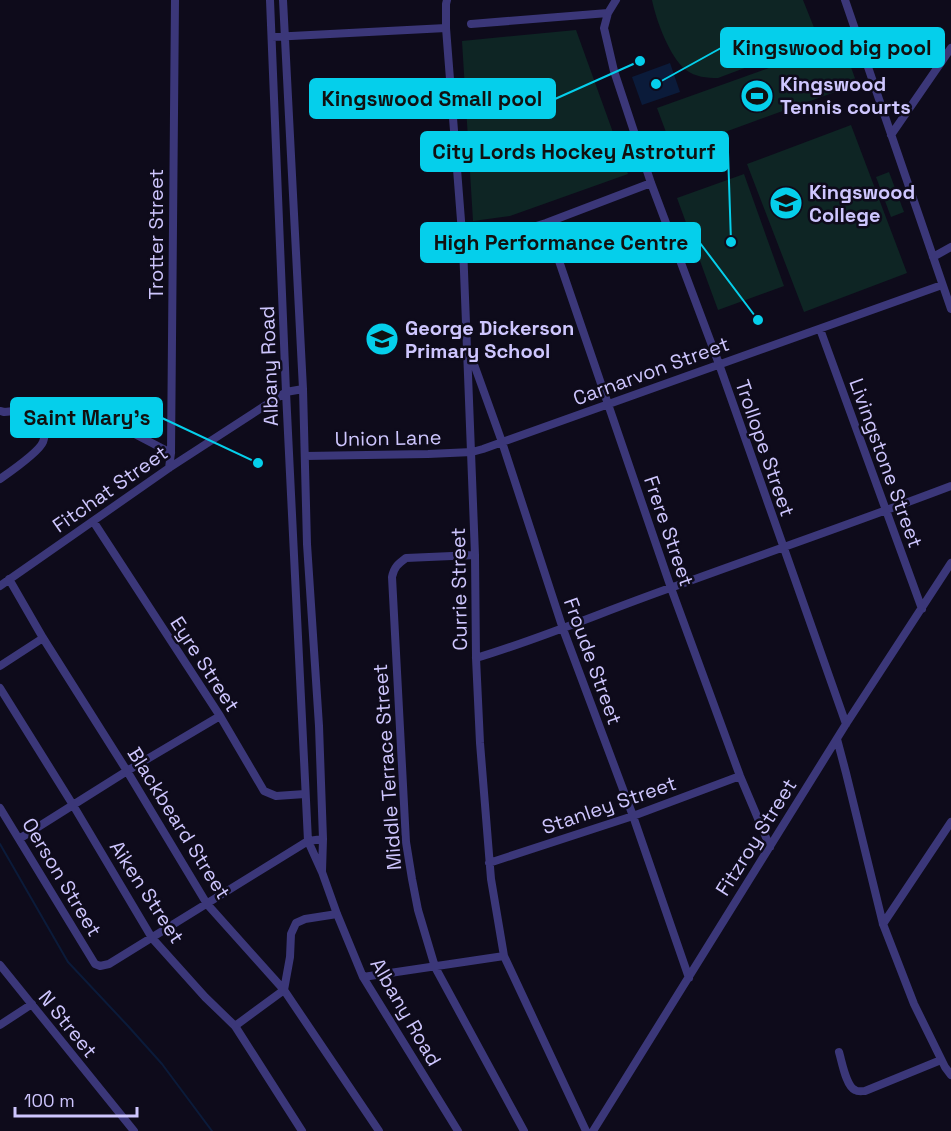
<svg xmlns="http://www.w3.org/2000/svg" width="951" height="1131" font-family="'Space Grotesk',sans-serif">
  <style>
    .green { fill: #0e2524 }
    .water { fill: #0b1b3a }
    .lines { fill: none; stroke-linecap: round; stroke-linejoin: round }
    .stream { stroke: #0b1b3a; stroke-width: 2 }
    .minor { stroke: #3b3779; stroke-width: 8 }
    .labels { text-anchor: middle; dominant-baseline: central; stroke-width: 5; stroke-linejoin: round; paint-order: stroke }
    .poi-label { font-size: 20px; font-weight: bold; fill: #cec6fe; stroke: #0e0b1b; text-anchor: start }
    .street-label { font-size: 20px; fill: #cec6fe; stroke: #0e0b1b }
    .leader { fill: none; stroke: #05cfeb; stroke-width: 2 }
    .callout-dot { fill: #05cfeb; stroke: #0e0b1b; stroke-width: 2 }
    .callout { fill: #05cfeb; stroke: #05cfeb; stroke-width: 2 }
    .callout-label { font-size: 21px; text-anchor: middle; font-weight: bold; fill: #111 }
  </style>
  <rect width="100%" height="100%" fill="#0e0b1b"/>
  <!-- green -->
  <path class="green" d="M 652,0 L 803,0 L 819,40 L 718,78 C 707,78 695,77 686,70 C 670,58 656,20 652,0 Z
    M 576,30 L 628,174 L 510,216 L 473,221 L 462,41 Z
    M 842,42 L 857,84 L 673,151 L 657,108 Z
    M 851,125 L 907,273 L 804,312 L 747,164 Z
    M 889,172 L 904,212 L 891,217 L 876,177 Z
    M 744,174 L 784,286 L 718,310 L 677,198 Z"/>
  <!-- water -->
  <path class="water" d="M 670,63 L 680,92 L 642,105 L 632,77 Z"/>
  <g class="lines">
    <!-- stream -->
    <path class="stream" d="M 0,844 L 68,962 L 128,1026 L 162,1064 L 212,1131"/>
    <!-- minor -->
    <path class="minor" d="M 270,0 L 286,392 L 308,841 L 322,872 L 337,914 L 363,977 L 458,1131
      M 283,0 L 303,389 L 307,544 L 319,726 L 323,839 L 322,871
      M 447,0 L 446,4 L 446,28 L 463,246 L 475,555 L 476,658 L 480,743 L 491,879 L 504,956 L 586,1131
      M 616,0 L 608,13 L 604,28 L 614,71 L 651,183 L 719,364 L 846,724
      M 845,0 L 951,309
      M 471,24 L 608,13
      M 272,37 L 446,28
      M 891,135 L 951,48
      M 546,223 L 671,588 L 740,776 L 770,847
      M 463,246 L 477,244 L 546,223 L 651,183
      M 933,257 L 951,247
      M 820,329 L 922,609
      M 469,356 L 475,367 L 502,442 L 563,629 L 633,816 L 689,978
      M 0,411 L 4,412 C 31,409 60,405 87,409 L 171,453
      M 305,456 L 428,454 L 472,452 L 483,449 L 942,285
      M 169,468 L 171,453 L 175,0
      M 0,479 C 10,472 39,452 43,442 C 47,432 44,418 44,408
      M 93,521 L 220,716 L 264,791 L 276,796 L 305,794
      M 475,555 L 406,558 C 398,564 394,567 392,577 L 406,842 L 412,879 L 418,910 L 435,967 L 524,1131
      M 9,579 L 43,638 L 127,771 L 207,904 L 284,990 L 379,1131
      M 0,586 L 169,468 L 286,392 L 303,389
      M 476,658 C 543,638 607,610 673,587 C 766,553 859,521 951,486
      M 0,666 L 43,638
      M 0,688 L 73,805 L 152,938 L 205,997 L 235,1026 L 302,1131
      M 837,739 L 846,773 L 883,924 L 914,1004 L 945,1067 L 951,1075
      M 0,808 L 95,964 L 100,966 L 109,964 L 308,841 L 323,839
      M 19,839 L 127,771 L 220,716
      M 489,863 L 633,816 L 740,776
      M 883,924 L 951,822
      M 0,965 L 134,1131
      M 363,977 L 504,956
      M 0,1025 L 32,1004
      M 235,1026 L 284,990 L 290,957 L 291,934 L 296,923 L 305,919 L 337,914
      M 839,1052 C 842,1062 846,1086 855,1090 C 858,1092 862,1091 865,1091 L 941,1060
      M 593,1131 L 846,724 L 951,563"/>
  </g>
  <!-- icons -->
  <defs>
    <symbol id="stadium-disc" viewBox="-11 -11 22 22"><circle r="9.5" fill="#05cfeb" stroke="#0e0b1b"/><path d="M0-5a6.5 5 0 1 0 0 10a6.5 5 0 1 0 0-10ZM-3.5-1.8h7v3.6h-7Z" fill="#111"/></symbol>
    <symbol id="school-disc" viewBox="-11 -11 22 22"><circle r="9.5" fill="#05cfeb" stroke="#0e0b1b"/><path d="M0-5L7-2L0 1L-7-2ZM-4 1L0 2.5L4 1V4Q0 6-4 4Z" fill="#111"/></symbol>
  </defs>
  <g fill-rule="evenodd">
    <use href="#stadium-disc" x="738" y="77" width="38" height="38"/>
    <use href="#school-disc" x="767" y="184" width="38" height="38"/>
    <use href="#school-disc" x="363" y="320" width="38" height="38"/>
  </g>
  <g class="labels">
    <!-- poi labels -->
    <g class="poi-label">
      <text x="780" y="84">Kingswood<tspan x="780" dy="23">Tennis courts</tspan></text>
      <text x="809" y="192">Kingswood<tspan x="809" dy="23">College</tspan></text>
      <text x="405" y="328">George Dickerson<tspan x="405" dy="23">Primary School</tspan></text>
    </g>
    <!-- street labels -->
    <g class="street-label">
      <text transform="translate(156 234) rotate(-90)">Trotter Street</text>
      <text transform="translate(269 366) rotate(-92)">Albany Road</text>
      <text transform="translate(651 371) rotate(-20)">Carnarvon Street</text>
      <text transform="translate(388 438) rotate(-1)">Union Lane</text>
      <text transform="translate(765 448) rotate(71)">Trollope Street</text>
      <text transform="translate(886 463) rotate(70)">Livingstone Street</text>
      <text transform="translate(110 489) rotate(-35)">Fitchat Street</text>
      <text transform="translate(669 531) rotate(71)">Frere Street</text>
      <text transform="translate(459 589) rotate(-91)">Currie Street</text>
      <text transform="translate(593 661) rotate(70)">Froude Street</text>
      <text transform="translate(205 664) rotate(57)">Eyre Street</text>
      <text transform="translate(387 767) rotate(-94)">Middle Terrace Street</text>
      <text transform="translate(609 805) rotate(-19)">Stanley Street</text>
      <text transform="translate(179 823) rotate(58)">Blackbeard Street</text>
      <text transform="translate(756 837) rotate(-58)">Fitzroy Street</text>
      <text transform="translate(62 877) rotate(59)">Oerson Street</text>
      <text transform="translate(147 892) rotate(57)">Aiken Street</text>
      <text transform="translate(406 1012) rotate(60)">Albany Road</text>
      <text transform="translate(68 1024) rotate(51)">N Street</text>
    </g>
  </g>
  <!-- callouts -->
  <path class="leader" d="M656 84L721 48M640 61L555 99M731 242L728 152M758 320L700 243M258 463L162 418"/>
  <g class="callout-dot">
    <circle cx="656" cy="84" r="6"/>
    <circle cx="640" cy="61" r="6"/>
    <circle cx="731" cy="242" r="6"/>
    <circle cx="758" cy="320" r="6"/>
    <circle cx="258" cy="463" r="6"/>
  </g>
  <g class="callout">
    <rect x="721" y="28" width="223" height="39" rx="6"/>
    <rect x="310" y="79" width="245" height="39" rx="6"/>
    <rect x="421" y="132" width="307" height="39" rx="6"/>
    <rect x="421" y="223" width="279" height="39" rx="6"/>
    <rect x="11" y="398" width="151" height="39" rx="6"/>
  </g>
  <g class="callout-label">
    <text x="832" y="55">Kingswood big pool</text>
    <text x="432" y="106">Kingswood Small pool</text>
    <text x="574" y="159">City Lords Hockey Astroturf</text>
    <text x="561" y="250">High Performance Centre</text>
    <text x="87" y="425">Saint Mary's</text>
  </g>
  <!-- scale -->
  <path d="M15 1107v9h122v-9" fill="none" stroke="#cec6fe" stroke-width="3"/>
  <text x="24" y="1107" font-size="18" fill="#cec6fe" stroke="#0e0b1b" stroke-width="4.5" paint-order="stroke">100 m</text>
</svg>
